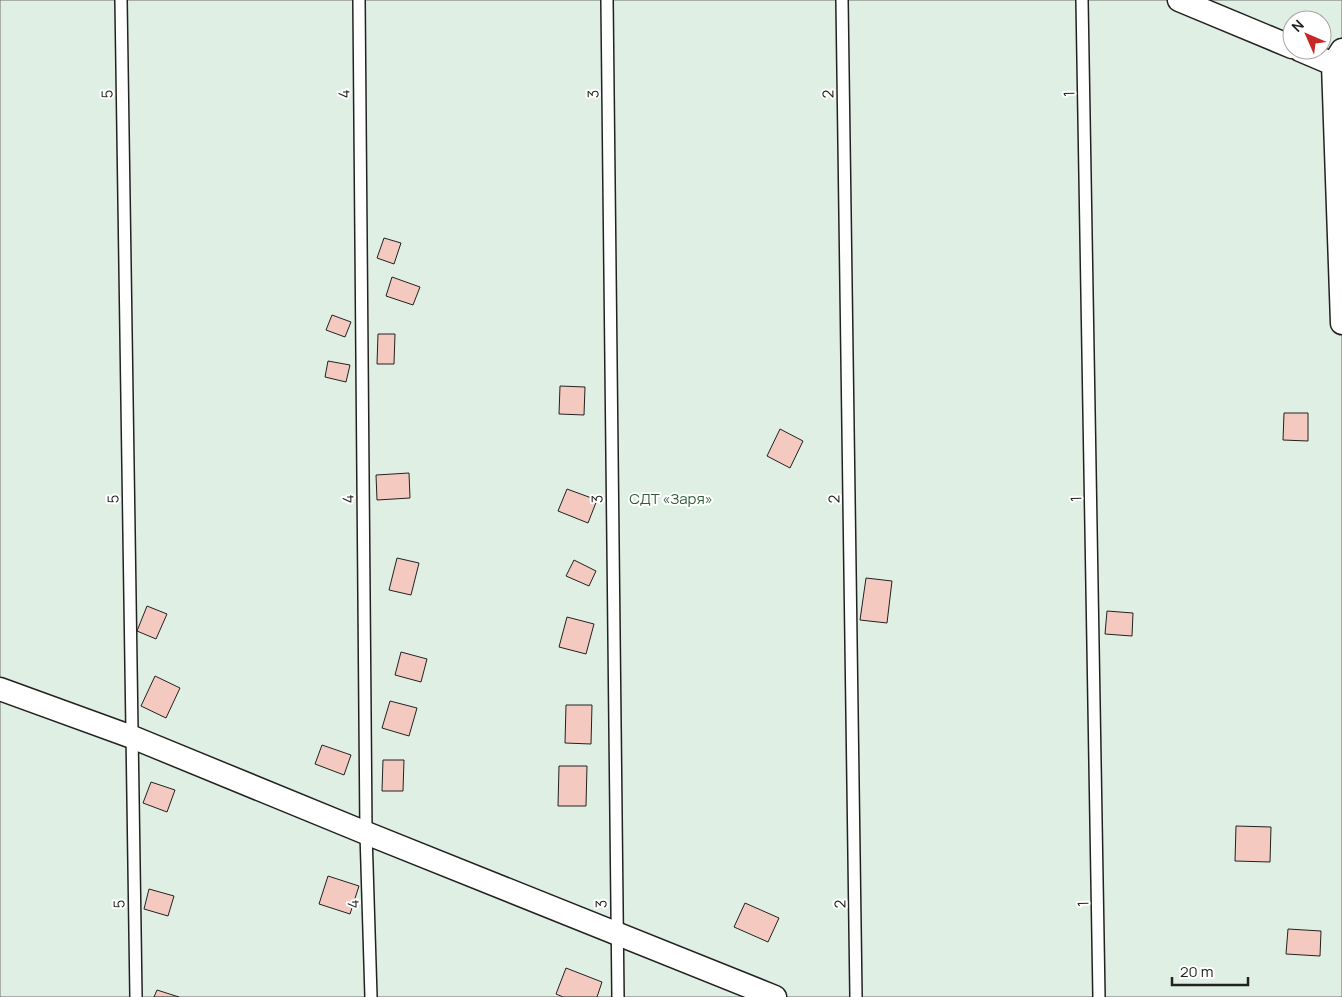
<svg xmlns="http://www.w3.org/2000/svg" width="1342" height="997" font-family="Manrope,sans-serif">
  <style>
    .green { fill: #e0efe3; stroke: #6f6f6f; fill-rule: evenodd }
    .building { fill: #f3c9c0; stroke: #222 }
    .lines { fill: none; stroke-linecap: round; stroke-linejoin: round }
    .lane-casing { stroke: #222; stroke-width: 14 }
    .street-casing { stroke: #222; stroke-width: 25 }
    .lane { stroke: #fff; stroke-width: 11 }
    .street { stroke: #fff; stroke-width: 22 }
    .labels { text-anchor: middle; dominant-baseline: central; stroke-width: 4; stroke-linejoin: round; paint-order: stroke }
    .street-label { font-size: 15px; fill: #222; stroke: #fff }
    .park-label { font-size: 15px; fill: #2f5e38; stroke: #fff }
  </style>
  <rect width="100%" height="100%" fill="#fff"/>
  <!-- green -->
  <path class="green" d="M 0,0 L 1342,0 L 1342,997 L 0,997 ZM 1292,20 L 1322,20 L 1322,50 L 1292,50 Z"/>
  <!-- building -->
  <path class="building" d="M 384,238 L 401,243 L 394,264 L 377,258 Z
    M 392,277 L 420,287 L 413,305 L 386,296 Z
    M 332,315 L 351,322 L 345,337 L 326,330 Z
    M 378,334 L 395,334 L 394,364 L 377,364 Z
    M 328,361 L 350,365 L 346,382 L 325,377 Z
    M 560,386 L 585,387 L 584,415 L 559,414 Z
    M 1284,413 L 1308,413 L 1308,441 L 1283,440 Z
    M 780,429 L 803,441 L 790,468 L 767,456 Z
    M 409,473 L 410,498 L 377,500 L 376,475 Z
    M 567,489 L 597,500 L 588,523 L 558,511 Z
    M 397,558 L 419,563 L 411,595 L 389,590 Z
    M 574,560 L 596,571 L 589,586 L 566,576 Z
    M 866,578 L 892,581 L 887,623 L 860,620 Z
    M 147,606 L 167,614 L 156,639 L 137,631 Z
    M 1107,611 L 1133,613 L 1132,636 L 1105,634 Z
    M 567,617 L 594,624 L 586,654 L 559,647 Z
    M 401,652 L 427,659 L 421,682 L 395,675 Z
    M 155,676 L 180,688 L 166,718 L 141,706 Z
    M 390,701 L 417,708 L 409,736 L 382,728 Z
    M 566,705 L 592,705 L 591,744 L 565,743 Z
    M 322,745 L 351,755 L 344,775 L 315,764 Z
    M 383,760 L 404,760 L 403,791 L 382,791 Z
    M 559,766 L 587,766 L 586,806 L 558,806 Z
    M 151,782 L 175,790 L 167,812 L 143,803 Z
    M 1236,826 L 1271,827 L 1270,862 L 1235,861 Z
    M 328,876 L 359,886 L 350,914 L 319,904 Z
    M 149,889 L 174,896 L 168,916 L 144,909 Z
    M 745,903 L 779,918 L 768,942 L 734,927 Z
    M 1288,929 L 1321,931 L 1320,956 L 1286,954 Z
    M 566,968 L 602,982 L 597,997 L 563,997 L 556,994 Z
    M 157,990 L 179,997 L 154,997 Z"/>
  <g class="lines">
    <defs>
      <path id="lane" d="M 121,0 L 136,997
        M 359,0 L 366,833 L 371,997
        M 607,0 L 618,997
        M 842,0 L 856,997
        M 1082,0 L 1099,997"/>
      <path id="street" d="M 1179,0 L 1292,47
        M 1300,50 L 1333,64
        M 1342,50 L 1333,64 L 1342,323
        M 0,689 L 132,737 L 366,833 L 775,997"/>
    </defs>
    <!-- lane casing -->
    <use href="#lane" class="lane-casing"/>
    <!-- street casing -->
    <use href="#street" class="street-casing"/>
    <!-- lane -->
    <use href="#lane" class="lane"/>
    <!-- street -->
    <use href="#street" class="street"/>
  </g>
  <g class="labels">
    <!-- street labels -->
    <g class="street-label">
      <text transform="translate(107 94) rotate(-91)">5</text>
      <text transform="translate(344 94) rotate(-91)">4</text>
      <text transform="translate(593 94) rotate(-91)">3</text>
      <text transform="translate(828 94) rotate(-91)">2</text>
      <text transform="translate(1069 94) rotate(-91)">1</text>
      <text transform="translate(113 499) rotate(-91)">5</text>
      <text transform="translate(348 499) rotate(-91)">4</text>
      <text transform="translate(597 499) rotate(-91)">3</text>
      <text transform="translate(834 499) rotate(-91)">2</text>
      <text transform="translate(1076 499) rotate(-91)">1</text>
      <text transform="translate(119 904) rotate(-91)">5</text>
      <text transform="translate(353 904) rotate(-92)">4</text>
      <text transform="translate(601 904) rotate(-91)">3</text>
      <text transform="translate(840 904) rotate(-91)">2</text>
      <text transform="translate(1083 904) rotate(-91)">1</text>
    </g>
    <!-- park labels -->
    <g class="park-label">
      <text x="671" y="498">СДТ «Заря»</text>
    </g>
  </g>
  <!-- north arrow -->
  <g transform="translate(1307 35) rotate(315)"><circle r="24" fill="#ffffff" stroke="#a7a7a7"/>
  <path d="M0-4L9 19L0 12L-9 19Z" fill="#c62828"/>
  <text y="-8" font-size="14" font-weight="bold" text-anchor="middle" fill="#222222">N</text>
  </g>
  <!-- scale -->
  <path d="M1172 977v8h76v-8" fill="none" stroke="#222222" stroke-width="2.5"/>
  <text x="1180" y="977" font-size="15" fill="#222222" stroke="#ffffff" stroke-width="4" paint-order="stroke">20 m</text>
</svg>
